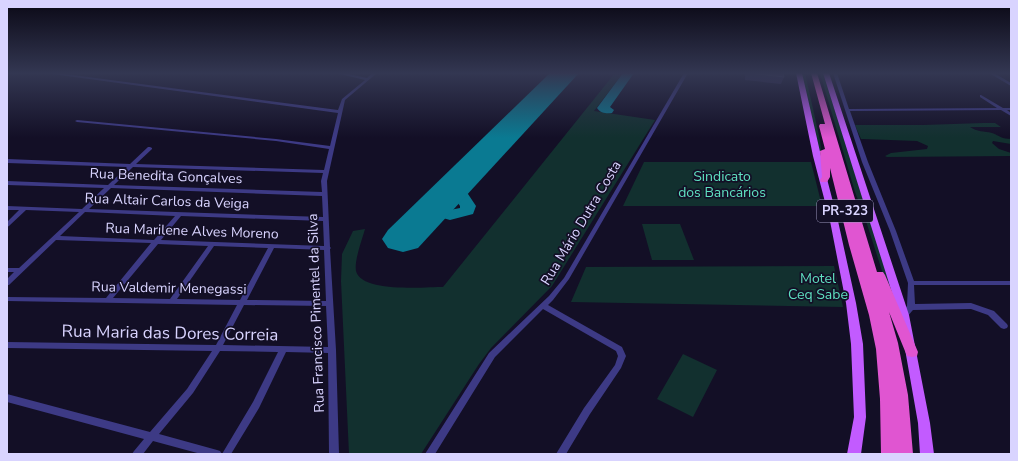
<svg xmlns="http://www.w3.org/2000/svg" width="1018" height="461" font-family="'Nunito Sans',sans-serif">
  <style>
    .green { fill: #12302f }
    .lines { fill: none; stroke-linecap: round; stroke-linejoin: round }
    .taxiway { fill: #0a7a92; fill-rule: evenodd }
    .runway { fill: #0a7a92; fill-rule: evenodd }
    .minor { fill: #3d3a85; fill-rule: evenodd }
    .primary { fill: #c25bff; fill-rule: evenodd }
    .trunk { fill: #e055d1; fill-rule: evenodd }
    .wall { fill: #312854 }
    .building { fill: #433a66; stroke: #5a527e }
    .labels { text-anchor: middle; dominant-baseline: central; stroke-width: 3.5; stroke-linejoin: round; paint-order: stroke }
    .shield { fill: #130f26; stroke: #9e99be; stroke-width: 1 }
    .shield-label { font-size: 13px; font-weight: bold; fill: #d9d4ff }
    .street-label { font-size: 14px; fill: #d9d4ff; stroke: #130f26 }
    .park-label { font-size: 14px; fill: #5fe0c0; stroke: #130f26 }
    .near-street-label { font-size: 17px; fill: #d9d4ff; stroke: #130f26 }
  </style>
  <rect width="100%" height="100%" fill="#130f26"/>
  <!-- green -->
  <path class="green" d="M 615,73 L 623,73 L 594,111 L 655,120 L 552,286 L 491,348 L 479,364 L 421,454 L 349,454 L 341,281 L 342,254 L 353,231 L 365,229 C 362,240 354,261 356,271 C 361,293 426,287 443,287 Z
    M 801,73 L 805,73 L 820,140 L 823,168 Z
    M 820,73 L 823,73 L 898,309 L 883,274 L 865,218 L 855,192 Z
    M 983,123 L 995,123 L 1001,127 L 970,127 C 977,132 984,131 992,133 C 1000,136 1002,139 1011,139 L 1011,144 L 993,141 L 992,143 L 999,149 L 1011,153 L 1011,156 L 887,157 L 885,156 L 891,153 L 927,149 L 928,146 L 917,141 L 863,139 L 861,139 L 855,125 L 923,125 Z
    M 644,162 L 811,162 L 822,206 L 623,206 Z
    M 642,224 L 680,224 L 694,260 L 652,260 Z
    M 834,266 L 843,307 L 571,302 L 586,267 Z
    M 683,354 L 717,370 L 693,417 L 657,399 Z"/>
  <g class="lines">
    <!-- taxiway -->
    <path class="taxiway" d="M 623,73 L 634,73 L 610,107 L 614,110 L 612,113 C 607,114 600,113 597,108 Z
      M 458,178 L 463,180 L 466,183 L 464,188 L 476,206 L 473,214 L 450,220 L 425,213 L 423,210 L 425,207 L 431,205 L 450,210 L 460,208 L 460,206 L 448,188 L 453,180 Z"/>
    <!-- runway -->
    <path class="runway" d="M 550,73 L 579,73 L 418,248 L 403,252 L 388,248 L 382,239 L 388,230 Z"/>
    <!-- minor -->
    <path class="minor" d="M 45,73 L 58,73 L 338,110 L 342,99 L 365,80 L 336,73 L 345,73 L 367,78 L 372,73 L 377,73 L 345,100 L 327,181 L 330,247 L 331,248 L 330,249 L 336,350 L 339,454 L 329,454 L 328,353 L 286,352 L 259,408 L 231,454 L 201,454 L 153,441 L 143,454 L 132,454 L 134,451 L 144,439 L 7,402 L 7,394 L 150,432 L 187,389 L 212,351 L 7,348 L 7,342 L 216,345 L 237,305 L 7,301 L 7,297 L 106,298 L 151,243 L 56,240 L 9,285 L 7,285 L 7,279 L 14,272 L 7,272 L 7,268 L 19,268 L 79,212 L 26,210 L 9,226 L 7,227 L 7,222 L 19,210 L 7,210 L 7,206 L 82,209 L 104,188 L 7,185 L 7,181 L 108,185 L 127,167 L 7,163 L 7,159 L 130,164 L 148,147 L 150,147 L 152,148 L 152,149 L 136,164 L 324,170 L 329,149 L 276,141 L 77,122 L 75,121 L 77,120 L 276,139 L 330,146 L 338,113 ZM 133,167 L 323,173 L 321,181 L 322,192 L 114,185 ZM 111,188 L 322,196 L 323,217 L 89,209 ZM 85,212 L 175,216 L 154,240 L 60,236 ZM 181,216 L 323,221 L 324,246 L 161,240 ZM 158,244 L 208,246 L 170,299 L 113,298 ZM 214,246 L 268,248 L 240,300 L 177,299 ZM 274,248 L 324,250 L 326,301 L 247,300 ZM 244,305 L 326,306 L 328,347 L 223,345 ZM 220,351 L 278,352 L 253,402 L 222,454 L 220,451 L 217,450 L 159,434 L 193,393 Z
      M 684,73 L 688,73 L 569,279 L 553,300 L 548,305 L 622,347 L 626,356 L 621,368 L 590,414 L 566,454 L 556,454 L 584,408 L 615,365 L 618,356 L 616,351 L 543,309 L 495,357 L 435,454 L 425,454 L 489,353 L 549,296 L 564,278 Z
      M 833,73 L 837,73 L 849,109 L 997,108 L 980,97 L 980,95 L 981,95 L 1003,108 L 1011,108 L 1011,110 L 1007,110 L 1011,113 L 1011,116 L 1001,110 L 850,111 L 868,162 L 896,231 L 914,281 L 1011,281 L 1011,285 L 914,285 L 915,304 L 971,303 L 994,311 L 1007,324 L 1008,326 L 1007,328 L 1004,329 L 1001,328 L 988,315 L 971,309 L 913,310 C 910,313 907,319 901,317 L 900,315 L 907,306 L 908,283 L 890,231 L 862,162 Z
      M 989,73 L 994,73 L 1011,83 L 1011,86 Z"/>
    <!-- primary -->
    <path class="primary" d="M 796,73 L 802,73 L 821,156 L 838,221 L 856,303 L 863,344 L 866,417 L 861,454 L 847,454 L 854,417 L 851,344 L 846,303 L 830,221 L 813,156 Z
      M 823,73 L 829,73 L 909,315 L 930,423 L 934,454 L 920,454 L 918,423 L 899,315 Z"/>
    <!-- trunk -->
    <path class="trunk" d="M 811,73 L 817,73 L 877,272 L 883,272 L 885,275 L 918,352 L 917,356 L 912,357 L 907,356 L 889,312 L 898,343 L 908,395 L 913,454 L 897,454 L 892,382 L 897,454 L 881,454 L 880,399 L 876,349 L 869,315 L 849,245 L 830,168 L 830,177 L 827,182 L 821,182 L 820,180 L 822,177 L 820,151 L 825,149 L 819,126 L 820,124 L 825,124 Z"/>
  </g>
  <!-- wall -->
  <path class="wall" d="M 745,73 L 783,73 L 784,77 L 781,84 L 745,80 Z"/>
  <!-- building -->
  <path class="building" d="M 750,73 L 783,73 L 784,77 Z"/>
  <!-- sky -->
  <linearGradient id="sky" x2="0" y2="1"><stop stop-color="#0a0815"/><stop offset="0.53" stop-color="#333752"/><stop offset="1" stop-color="#333752" stop-opacity="0"/></linearGradient>
  <rect width="1018" height="138" fill="url(#sky)"/>
  <g class="labels">
    <!-- shield labels -->
    <rect class="shield" x="817" y="200" width="56" height="22" rx="3"/>
    <g class="shield-label">
      <text x="845" y="211">PR-323</text>
    </g>
    <!-- street labels -->
    <g class="street-label">
      <text transform="translate(166 176) rotate(2)">Rua Benedita Gonçalves</text>
      <text transform="translate(167 201) rotate(2)">Rua Altair Carlos da Veiga</text>
      <text transform="translate(581 223) rotate(-59)">Rua Mário Dutra Costa</text>
      <text transform="translate(192 231) rotate(2)">Rua Marilene Alves Moreno</text>
      <text transform="translate(169 288) rotate(1)">Rua Valdemir Menegassi</text>
      <text transform="translate(316 313) rotate(-92)">Rua Francisco Pimentel da Silva</text>
    </g>
    <!-- park labels -->
    <g class="park-label">
      <text x="722" y="176">Sindicato<tspan x="722" dy="16">dos Bancários</tspan></text>
      <text x="818" y="278">Motel<tspan x="818" dy="16">Ceq Sabe</tspan></text>
    </g>
    <!-- near-street labels -->
    <g class="near-street-label">
      <text transform="translate(170 333) rotate(1)">Rua Maria das Dores Correia</text>
    </g>
  </g>
  <!-- border -->
  <rect width="1018" height="461" fill="none" stroke="#d9d4ff" stroke-width="16"/>
</svg>
